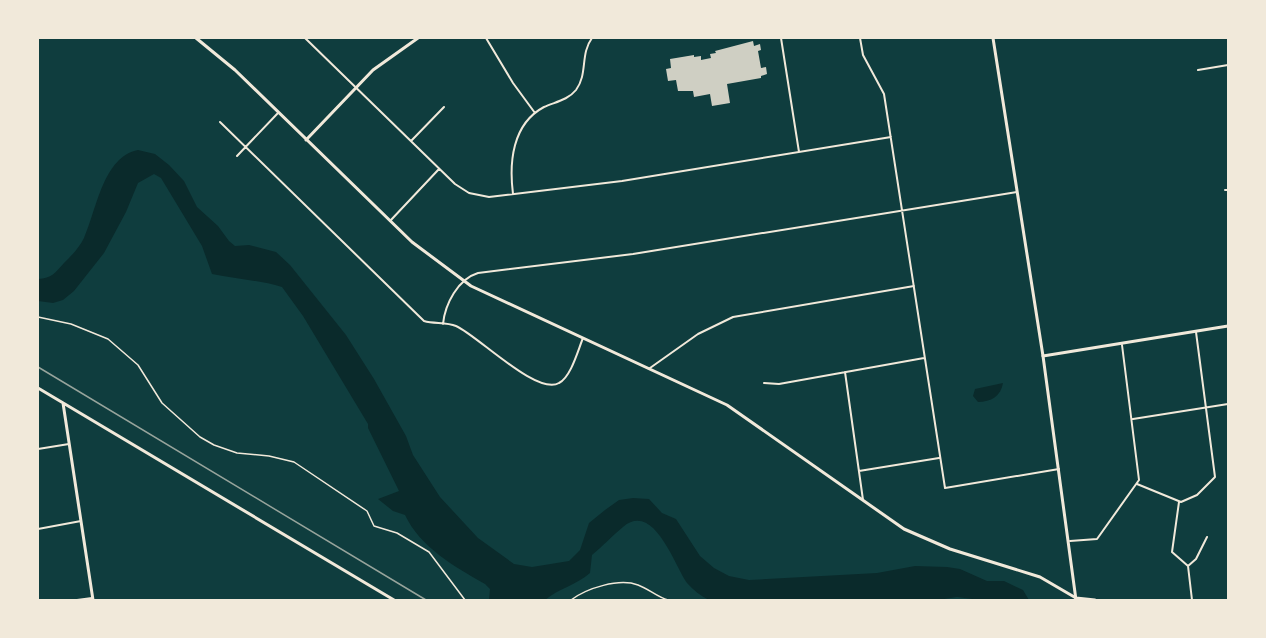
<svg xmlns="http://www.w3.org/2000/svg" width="1266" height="638" font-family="'Titillium Web',sans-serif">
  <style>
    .water { fill: #0a2a2b }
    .building { fill: #cfcfc3 }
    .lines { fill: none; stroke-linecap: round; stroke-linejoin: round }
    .path { stroke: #f1e9da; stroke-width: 1.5 }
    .minor { stroke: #f1e9da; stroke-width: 2 }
    .tertiary { stroke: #f1e9da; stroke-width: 3 }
    .secondary { stroke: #f1e9da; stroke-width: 3 }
    .rail { stroke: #97a49c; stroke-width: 1.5 }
  </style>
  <rect width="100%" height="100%" fill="#0f3d3e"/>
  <!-- water -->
  <path class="water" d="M 138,150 L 155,154 L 169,165 L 184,181 L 197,207 L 218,226 L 229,241 L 235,246 L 249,245 L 276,252 L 290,265 L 346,335 L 374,379 L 406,436 L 413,455 L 440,497 L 478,538 L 514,564 L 532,567 L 569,561 L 580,550 L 589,523 L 605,510 L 619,500 L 633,498 L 649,499 L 662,513 L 676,519 L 700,556 L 714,568 L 729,576 L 749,580 L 877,573 L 915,566 L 947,567 L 960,569 L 987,581 L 1004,581 L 1023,590 L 1029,600 L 980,600 L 957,597 L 938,600 L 709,600 C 701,596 693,590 687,583 C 674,565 654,501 623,527 C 613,535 603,546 592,555 L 590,573 C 576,585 558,589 545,600 L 489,600 L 490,589 L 485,584 C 455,567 420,547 405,515 L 393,511 L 378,499 L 399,491 L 368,428 L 368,424 L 303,316 L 282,287 C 259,280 235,279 212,274 L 202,246 L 161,178 L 154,174 L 138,183 L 126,212 L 104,253 L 74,291 L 63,300 L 53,303 L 38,301 L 38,279 C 52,278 55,273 64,263 C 72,255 79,248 84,238 C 97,209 103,157 138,150 Z
    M 1003,383 C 1001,396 991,402 978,402 L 973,396 L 975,389 Z"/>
  <!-- building -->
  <path class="building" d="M 753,41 L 754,46 L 760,44 L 761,50 L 758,51 L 761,68 L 766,67 L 767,74 L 761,76 L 761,78 L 727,84 L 730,103 L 712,106 L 710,94 L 694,97 L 693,91 L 678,91 L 676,80 L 668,81 L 666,69 L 671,68 L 670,59 L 694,55 L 694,57 L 701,56 L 701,60 L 711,58 L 710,54 L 716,53 L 715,51 Z"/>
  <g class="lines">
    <!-- path -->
    <path class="path" d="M 38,317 L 71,324 L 108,339 L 138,365 L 162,403 L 200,437 L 214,445 L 237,453 L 269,456 L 294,462 L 367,511 L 374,526 L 397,533 L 429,552 L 465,600
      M 571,600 C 587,588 619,578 638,585 C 649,589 657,597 668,600"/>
    <!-- minor -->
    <path class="minor" d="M 305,38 L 455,184 L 469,193 L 489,197 L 622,181 L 891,137
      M 486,38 L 513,83 L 535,113
      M 781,38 L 799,152
      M 860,38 L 863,55 L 884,94 L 945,488 L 1059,469
      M 1198,70 L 1228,65
      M 220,122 L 424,321 C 434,324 446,322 456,326 C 477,335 537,396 559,383 C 571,377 578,350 583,338
      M 411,141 L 444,107
      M 237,156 L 278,113
      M 1225,190 L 1228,190
      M 513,194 C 509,163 512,124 544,107 C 555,102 568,100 576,90 C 588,74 580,54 592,38
      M 390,221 L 439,169
      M 443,324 C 445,304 458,279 478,273 L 633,254 L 1017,192
      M 650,368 L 698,334 L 733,317 L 914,286
      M 845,372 L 863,500
      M 764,383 L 779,384 L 924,358
      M 1133,419 L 1228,404
      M 38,449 L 69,444
      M 859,471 L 939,458
      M 1137,484 L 1181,502 L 1197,495 L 1215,477 L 1196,332
      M 1179,502 L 1172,552 L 1188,566 L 1192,600
      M 38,529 L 81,521
      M 1070,541 L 1097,539 L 1139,480 L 1122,345
      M 1188,566 L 1196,559 L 1207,537
      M 77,600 L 92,598"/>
    <!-- tertiary -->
    <path class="tertiary" d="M 196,38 L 235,70 L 412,242 L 471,286 L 727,405 L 904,529 L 950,549 L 1040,577 L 1076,598 L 1095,600
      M 306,140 L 373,70 L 418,38
      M 1043,356 L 1228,326
      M 38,388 L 394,600
      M 63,403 L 93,600"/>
    <!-- secondary -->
    <path class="secondary" d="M 993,38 L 1043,356 L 1076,600"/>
    <!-- rail -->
    <path class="rail" d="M 38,367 L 426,600"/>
  </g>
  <!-- border -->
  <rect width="1266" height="638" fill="none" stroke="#f1e9da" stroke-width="78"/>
</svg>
